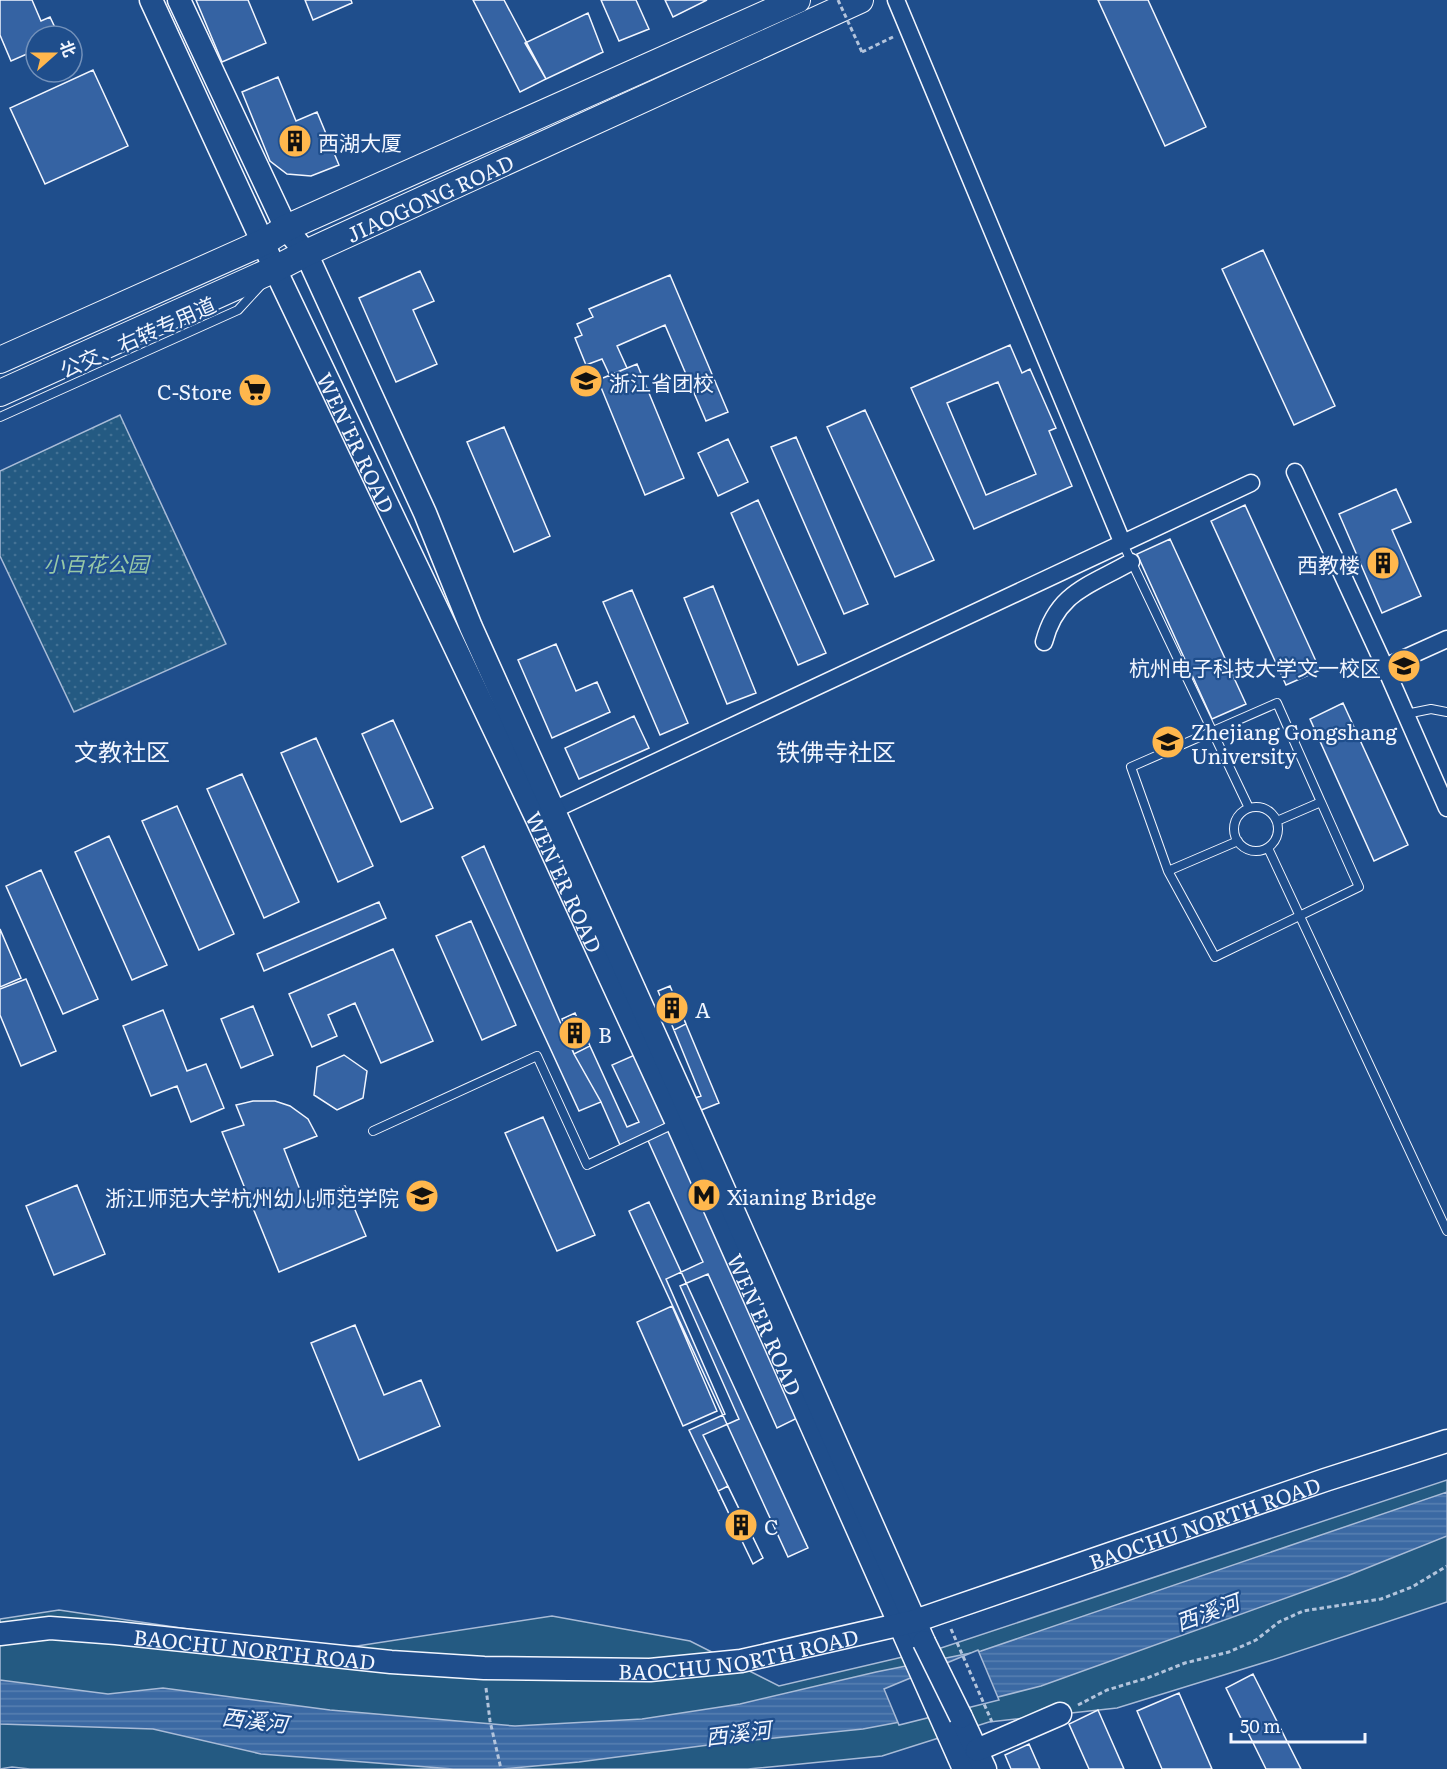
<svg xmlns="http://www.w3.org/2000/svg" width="1447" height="1769" font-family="Literata,'Noto Sans SC',serif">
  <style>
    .grass { fill: #245a82; stroke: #a8bbd7; stroke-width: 1.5 }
    .park { fill: url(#park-dots); stroke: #a8bbd7; stroke-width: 1.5 }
    .water { fill: url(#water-rules); stroke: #a8bbd7; stroke-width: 1.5 }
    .pier { fill: #1f4e8c; stroke: #a8bbd7; stroke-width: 1.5 }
    .building { fill: #3563a3; stroke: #f2f6ff; stroke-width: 1.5; fill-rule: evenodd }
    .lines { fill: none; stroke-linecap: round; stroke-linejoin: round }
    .lane-casing { stroke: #f2f6ff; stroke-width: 10 }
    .street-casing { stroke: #f2f6ff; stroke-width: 19 }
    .secondary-casing { stroke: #f2f6ff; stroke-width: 25 }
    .primary-casing { stroke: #f2f6ff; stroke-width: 28 }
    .path { stroke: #b3c4dc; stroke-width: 3; stroke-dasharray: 4.5 3; stroke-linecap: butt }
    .lane { stroke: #1f4e8c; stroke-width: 8 }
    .street { stroke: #1f4e8c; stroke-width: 16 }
    .secondary { stroke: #1f4e8c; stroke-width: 22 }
    .primary { stroke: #1f4e8c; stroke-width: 26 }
    .secondary-bridge-casing { stroke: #f2f6ff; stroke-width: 25; stroke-linecap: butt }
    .path-bridge { stroke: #b3c4dc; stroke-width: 3; stroke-dasharray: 4.5 3; stroke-linecap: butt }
    .secondary-bridge { stroke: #1f4e8c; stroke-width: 22 }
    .labels { text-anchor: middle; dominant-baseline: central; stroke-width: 4.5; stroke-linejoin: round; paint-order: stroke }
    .poi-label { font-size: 21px; fill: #f2f6ff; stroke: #1f4e8c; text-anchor: start }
    .street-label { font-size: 21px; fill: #f2f6ff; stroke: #1f4e8c }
    .park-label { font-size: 21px; font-style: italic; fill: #97c8a6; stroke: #1f4e8c }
    .water-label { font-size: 22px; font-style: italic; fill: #f2f6ff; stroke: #1f4e8c }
    .quarter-label { font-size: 24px; fill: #f2f6ff; stroke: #1f4e8c }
  </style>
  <defs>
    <pattern id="park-dots" width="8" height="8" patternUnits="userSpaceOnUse" patternTransform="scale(1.5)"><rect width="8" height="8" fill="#245a82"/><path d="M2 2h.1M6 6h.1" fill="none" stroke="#447295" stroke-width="1.8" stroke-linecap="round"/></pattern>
    <pattern id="water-rules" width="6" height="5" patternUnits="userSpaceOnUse" patternTransform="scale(1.5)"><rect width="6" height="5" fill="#3b69a3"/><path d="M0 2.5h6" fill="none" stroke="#587fb1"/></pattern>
  </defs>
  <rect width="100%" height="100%" fill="#1f4e8c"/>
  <!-- grass -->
  <path class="grass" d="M 1447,1480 L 1447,1602 L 1269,1661 L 1117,1708 L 989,1722 L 882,1756 L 748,1769 L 30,1769 L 12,1767 L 0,1769 L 0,1619 L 59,1610 L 331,1650 L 552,1616 L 690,1641 L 779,1686 L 941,1648 Z"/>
  <!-- park -->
  <path class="park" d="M 120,415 L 226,644 L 74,712 L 0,556 L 0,471 Z"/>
  <!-- water -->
  <path class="water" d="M 1447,1492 L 1447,1536 L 1347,1576 L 1041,1686 L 900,1722 L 863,1729 L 716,1744 L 579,1762 L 502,1769 L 453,1769 L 261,1754 L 153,1729 L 0,1724 L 0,1680 L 108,1694 L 163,1688 L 330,1710 L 515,1726 L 642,1719 L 740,1704 L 876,1672 L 981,1651 Z"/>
  <!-- pier -->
  <path class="pier" d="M 978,1650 L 999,1700 L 899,1725 L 884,1689 Z"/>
  <!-- building -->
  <path class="building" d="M 0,0 L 32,0 L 41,21 L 50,17 L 59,36 L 36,36 L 36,50 L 11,61 L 0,35 Z
    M 196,0 L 248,0 L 266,43 L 222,62 Z
    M 305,0 L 351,0 L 352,3 L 313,20 Z
    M 473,0 L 504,0 L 546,79 L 520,92 Z
    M 601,0 L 636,0 L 649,29 L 619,41 Z
    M 665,0 L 707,0 L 673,17 Z
    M 1098,0 L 1148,0 L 1206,127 L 1165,146 Z
    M 588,13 L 603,52 L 546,79 L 525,43 Z
    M 93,70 L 128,146 L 45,184 L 10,108 Z
    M 278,77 L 296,121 L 317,112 L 339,165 L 311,176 L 287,174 L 270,161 L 242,92 Z
    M 1263,250 L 1335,406 L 1294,425 L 1222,269 Z
    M 420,271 L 434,301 L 413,310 L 437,364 L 396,382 L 359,298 Z
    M 670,275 L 728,412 L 706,421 L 665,325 L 617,346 L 627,368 L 610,376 L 602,359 L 586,365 L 575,338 L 582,335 L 577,324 L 593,317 L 589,309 Z
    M 1010,345 L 1022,373 L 1030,369 L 1056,428 L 1049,431 L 1072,486 L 974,529 L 911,388 ZM 998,382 L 1036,474 L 986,495 L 947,403 Z
    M 637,364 L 684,478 L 645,495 L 598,380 Z
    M 865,410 L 934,560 L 895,577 L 827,427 Z
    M 504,427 L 550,536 L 514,552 L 467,442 Z
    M 796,437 L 868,604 L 844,614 L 771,447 Z
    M 728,439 L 748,482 L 718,496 L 698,453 Z
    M 1396,489 L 1411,522 L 1392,530 L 1421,596 L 1382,613 L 1339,514 Z
    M 758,500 L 826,653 L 798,665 L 731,513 Z
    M 1245,505 L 1320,670 L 1286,685 L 1211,521 Z
    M 1170,539 L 1246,704 L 1212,719 L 1137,554 Z
    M 713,586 L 756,693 L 727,704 L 684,598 Z
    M 632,590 L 688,723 L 660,735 L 603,602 Z
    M 556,644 L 576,691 L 597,682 L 610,712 L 552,738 L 518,660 Z
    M 1343,703 L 1408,845 L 1374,861 L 1310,719 Z
    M 634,716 L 649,748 L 579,779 L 565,748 Z
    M 393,720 L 433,808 L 401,822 L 362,734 Z
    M 316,738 L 373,866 L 338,882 L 281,753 Z
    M 242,774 L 299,902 L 264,918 L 207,789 Z
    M 177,806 L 234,934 L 199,950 L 142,821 Z
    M 109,836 L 167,965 L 132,980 L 75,852 Z
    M 484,846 L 574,1054 L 601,1102 L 579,1111 L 462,857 Z
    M 41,870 L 98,999 L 63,1014 L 6,886 Z
    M 379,902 L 386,918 L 264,971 L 257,954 Z
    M 471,921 L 516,1025 L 482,1040 L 436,936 Z
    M 0,929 L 21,978 L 0,987 Z
    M 393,949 L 433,1041 L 381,1063 L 355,1003 L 328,1015 L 337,1036 L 312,1047 L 289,994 Z
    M 26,979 L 56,1051 L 21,1066 L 0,1015 L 0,989 Z
    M 670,986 L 719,1103 L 694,1113 L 826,1404 L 777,1428 L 708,1274 L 680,1286 L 739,1419 L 703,1435 L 763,1558 L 753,1564 L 689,1430 L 725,1414 L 666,1279 L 703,1262 L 645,1134 L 620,1145 L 601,1102 L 574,1054 L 562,1019 L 575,1013 L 627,1127 L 639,1122 L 612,1065 L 664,1042 L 689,1100 L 701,1096 L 658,991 Z
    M 670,986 L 686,1024 L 674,1030 L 658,991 Z
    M 253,1006 L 273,1055 L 241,1068 L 221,1019 Z
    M 163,1010 L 187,1071 L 206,1064 L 224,1108 L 191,1122 L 177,1086 L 151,1096 L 123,1026 Z
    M 575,1013 L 590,1046 L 574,1054 L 562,1019 Z
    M 344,1055 L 367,1071 L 363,1098 L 337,1110 L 314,1095 L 317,1067 Z
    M 253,1101 L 275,1101 L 290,1106 L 308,1119 L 317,1136 L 284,1149 L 305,1203 L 345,1186 L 366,1236 L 279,1272 L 222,1132 L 244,1125 L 236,1105 Z
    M 543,1117 L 595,1235 L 557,1251 L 505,1133 Z
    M 77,1185 L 105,1254 L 54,1275 L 26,1206 Z
    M 649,1202 L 808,1548 L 788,1557 L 629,1211 Z
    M 672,1306 L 717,1411 L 683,1426 L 637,1322 Z
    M 355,1325 L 384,1395 L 421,1380 L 440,1426 L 359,1460 L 311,1343 Z
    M 728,1486 L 763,1558 L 753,1564 L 718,1491 Z
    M 1253,1674 L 1301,1769 L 1266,1769 L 1226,1688 Z
    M 1179,1693 L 1212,1769 L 1162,1769 L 1137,1711 Z
    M 1098,1710 L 1124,1769 L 1089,1769 L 1069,1724 Z
    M 1029,1744 L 1040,1769 L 1011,1769 L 1005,1755 Z"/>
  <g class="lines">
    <defs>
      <path id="lane" d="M 0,417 L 238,310 L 262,284
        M 1123,544 L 1249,808
        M 1406,714 L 1431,709 L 1447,712
        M1234 829a22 22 0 1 1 44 0a22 22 0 1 1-44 0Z
        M 1238,841 L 1168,871 L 1215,957 L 1359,887 L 1321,802
        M 1268,848 L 1447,1231
        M 1168,871 L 1131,767 L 1277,703 L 1321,802 L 1277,821
        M 373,1131 L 537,1056 L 587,1165 L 676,1123"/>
      <path id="street" d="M 896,0 L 1123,544
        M 1295,472 L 1385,667 L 1447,808
        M 1044,642 C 1057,592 1089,586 1131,562
        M 1385,667 L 1447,639
        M 545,814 L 1251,483"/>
      <g id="secondary">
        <path id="s1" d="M 151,0 L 275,269 L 537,819 L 677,1123 L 964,1769"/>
        <path d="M 179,0 L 286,228 L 306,253 L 425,513 L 471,627 L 690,1113 L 924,1642"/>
        <path id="s2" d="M 0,1634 L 50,1628 L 116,1633 L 391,1662 L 484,1668 L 650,1670 L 741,1661 L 915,1621 L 1325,1480 L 1447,1441"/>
        <path d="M 961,1717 L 985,1769"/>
        <path d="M 977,1750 L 1060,1714"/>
      </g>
      <g id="primary">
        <path d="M 0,360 L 264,242 L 286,228 L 797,0"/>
        <path id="s3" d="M 0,393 L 275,269 L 306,253 L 860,0"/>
      </g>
    </defs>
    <!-- lane casing -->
    <use href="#lane" class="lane-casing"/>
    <!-- street casing -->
    <use href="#street" class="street-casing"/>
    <!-- secondary casing -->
    <use href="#secondary" class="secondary-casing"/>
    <!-- primary casing -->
    <use href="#primary" class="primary-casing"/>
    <!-- path -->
    <path class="path" d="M 862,52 L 893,37
      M 951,1629 L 992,1722
      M 486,1688 L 490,1721 L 501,1769
      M 1078,1705 L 1107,1690 L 1147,1678 L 1185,1663 L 1229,1652 L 1256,1640 L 1279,1622 L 1303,1611 L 1381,1599 L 1412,1587 L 1447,1566"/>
    <!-- lane -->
    <use href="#lane" class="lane"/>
    <!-- street -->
    <use href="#street" class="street"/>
    <!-- secondary -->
    <use href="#secondary" class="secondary"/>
    <!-- primary -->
    <use href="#primary" class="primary"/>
    <defs>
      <path id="secondary-bridge" d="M 924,1642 L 961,1717"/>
    </defs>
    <!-- secondary-bridge casing -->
    <use href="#secondary-bridge" class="secondary-bridge-casing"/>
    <!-- path-bridge -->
    <path class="path-bridge" d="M 838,0 L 862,52"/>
    <!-- secondary-bridge -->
    <use href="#secondary-bridge" class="secondary-bridge"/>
  </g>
  <!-- icons -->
  <defs>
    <symbol id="building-disc" viewBox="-11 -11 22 22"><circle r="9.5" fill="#ffb74d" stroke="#1f4e8c"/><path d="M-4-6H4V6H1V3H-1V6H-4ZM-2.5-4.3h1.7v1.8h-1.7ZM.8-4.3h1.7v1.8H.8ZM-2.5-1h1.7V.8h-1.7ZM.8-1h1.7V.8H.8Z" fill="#111"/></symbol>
    <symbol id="school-disc" viewBox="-11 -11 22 22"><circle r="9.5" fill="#ffb74d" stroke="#1f4e8c"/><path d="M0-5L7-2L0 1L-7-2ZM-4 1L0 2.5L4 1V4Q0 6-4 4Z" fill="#111"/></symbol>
    <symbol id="supermarket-disc" viewBox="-11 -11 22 22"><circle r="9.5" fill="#ffb74d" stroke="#1f4e8c"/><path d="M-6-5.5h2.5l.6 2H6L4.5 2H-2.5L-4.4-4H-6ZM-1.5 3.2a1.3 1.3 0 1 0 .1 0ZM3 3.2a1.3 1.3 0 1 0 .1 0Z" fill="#111"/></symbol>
    <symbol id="university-disc" viewBox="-11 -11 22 22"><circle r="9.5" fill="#ffb74d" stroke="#1f4e8c"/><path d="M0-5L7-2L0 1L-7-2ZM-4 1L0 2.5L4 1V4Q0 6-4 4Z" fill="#111"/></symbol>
    <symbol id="metro-disc" viewBox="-11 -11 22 22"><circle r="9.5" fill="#ffb74d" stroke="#1f4e8c"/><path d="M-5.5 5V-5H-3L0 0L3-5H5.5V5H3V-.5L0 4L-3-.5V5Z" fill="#111"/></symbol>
  </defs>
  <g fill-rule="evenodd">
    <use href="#building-disc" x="276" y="122" width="38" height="38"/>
    <use href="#school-disc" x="567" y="362" width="38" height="38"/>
    <use href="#supermarket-disc" x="236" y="371" width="38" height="38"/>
    <use href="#building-disc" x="1364" y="544" width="38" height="38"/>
    <use href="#university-disc" x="1385" y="647" width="38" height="38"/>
    <use href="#university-disc" x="1149" y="723" width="38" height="38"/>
    <use href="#building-disc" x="653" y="989" width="38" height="38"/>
    <use href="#building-disc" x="556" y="1014" width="38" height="38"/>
    <use href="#metro-disc" x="685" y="1176" width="38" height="38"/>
    <use href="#university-disc" x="403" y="1177" width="38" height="38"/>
    <use href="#building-disc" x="722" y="1506" width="38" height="38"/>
  </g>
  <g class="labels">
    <!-- poi labels -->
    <g class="poi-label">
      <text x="318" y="141">西湖大厦</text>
      <text x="609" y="381">浙江省团校</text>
      <text x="232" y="390" text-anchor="end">C-Store</text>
      <text x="1360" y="563" text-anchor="end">西教楼</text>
      <text x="1381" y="666" text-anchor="end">杭州电子科技大学文一校区</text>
      <text x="1191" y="730">Zhejiang Gongshang<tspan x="1191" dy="24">University</tspan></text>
      <text x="695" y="1008">A</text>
      <text x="598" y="1033">B</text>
      <text x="727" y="1195">Xianing Bridge</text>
      <text x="399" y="1196" text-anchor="end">浙江师范大学杭州幼儿师范学院</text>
      <text x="764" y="1525">C</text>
    </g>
    <!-- street labels -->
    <g class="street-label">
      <text stroke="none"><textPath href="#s3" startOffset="472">JIAOGONG ROAD</textPath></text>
      <text transform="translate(137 336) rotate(-24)">公交、右转专用道</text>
      <text stroke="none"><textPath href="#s1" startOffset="488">WEN'ER ROAD</textPath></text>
      <text stroke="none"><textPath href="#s1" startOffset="974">WEN'ER ROAD</textPath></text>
      <text stroke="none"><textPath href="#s1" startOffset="1460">WEN'ER ROAD</textPath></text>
      <text stroke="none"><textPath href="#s2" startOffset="1228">BAOCHU NORTH ROAD</textPath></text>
      <text stroke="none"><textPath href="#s2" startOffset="256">BAOCHU NORTH ROAD</textPath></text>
      <text stroke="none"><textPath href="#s2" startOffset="742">BAOCHU NORTH ROAD</textPath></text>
    </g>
    <!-- park labels -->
    <g class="park-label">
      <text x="96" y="562">小百花公园</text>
    </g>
    <!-- water labels -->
    <g class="water-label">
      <text transform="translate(1207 1611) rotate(-20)">西溪河</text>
      <text transform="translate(255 1719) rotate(7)">西溪河</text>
      <text transform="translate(738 1732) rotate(-7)">西溪河</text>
    </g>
    <!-- quarter labels -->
    <g class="quarter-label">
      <text x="122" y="750">文教社区</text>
      <text x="836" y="750">铁佛寺社区</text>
    </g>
  </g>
  <!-- north arrow -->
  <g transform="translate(54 54) rotate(69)"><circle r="28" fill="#1f4e8c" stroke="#7391ba" stroke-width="1.5"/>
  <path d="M0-4.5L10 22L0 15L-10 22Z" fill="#ffb74d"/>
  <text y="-9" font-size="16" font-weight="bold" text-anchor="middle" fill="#f2f6ff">北</text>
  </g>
  <!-- scale -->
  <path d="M1231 1733v9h134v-9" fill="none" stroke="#f2f6ff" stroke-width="3"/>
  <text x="1240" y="1733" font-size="18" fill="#f2f6ff" stroke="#1f4e8c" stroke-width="4.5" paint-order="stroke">50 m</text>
</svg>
